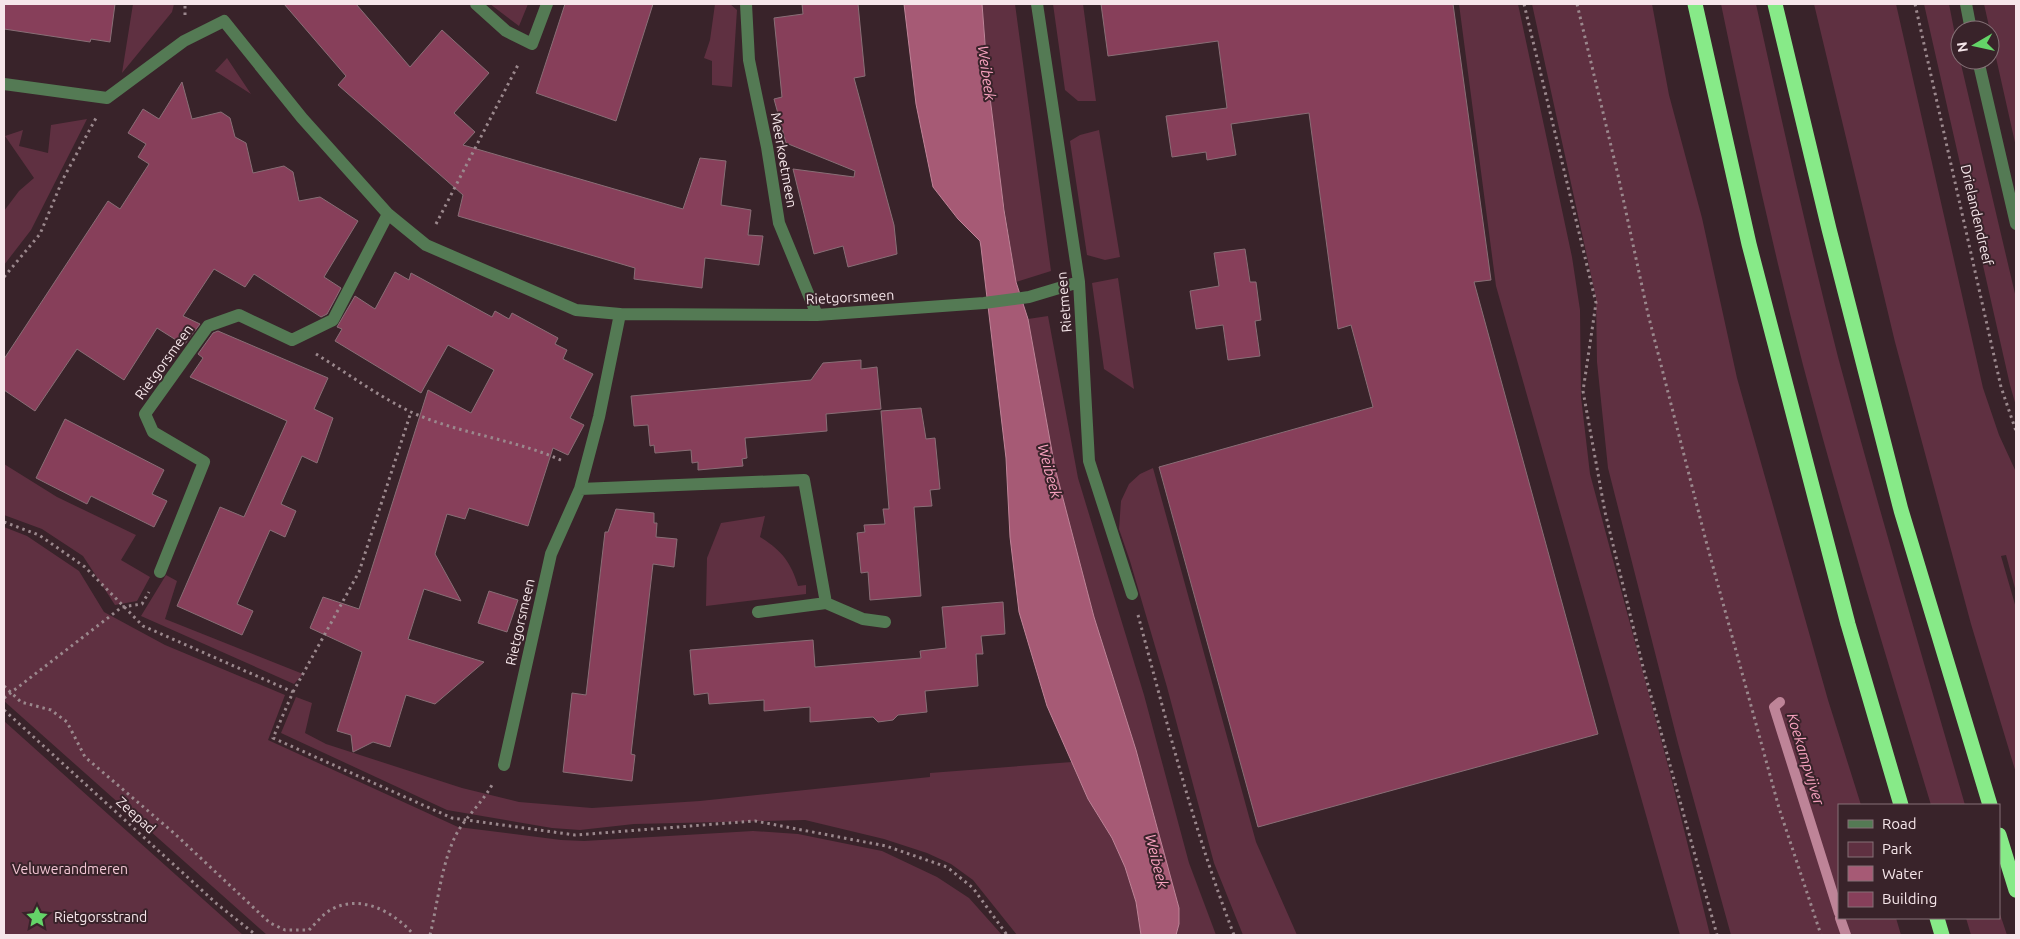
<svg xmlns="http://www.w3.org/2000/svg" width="2020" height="939" font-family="Ubuntu,sans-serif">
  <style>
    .green { fill: #5f3041 }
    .water { fill: #a65a75; stroke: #be8498 }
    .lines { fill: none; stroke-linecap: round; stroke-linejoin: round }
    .stream { stroke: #be8498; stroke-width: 10 }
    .building { fill: #873f5a; stroke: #896e76 }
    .path { stroke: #9b888d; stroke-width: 3; stroke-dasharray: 2.5 4; stroke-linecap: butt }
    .minor { stroke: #547a54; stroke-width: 12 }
    .highway { stroke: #87ea88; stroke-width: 15 }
    .labels { text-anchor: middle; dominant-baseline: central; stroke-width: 4; stroke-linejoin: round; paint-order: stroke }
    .street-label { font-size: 14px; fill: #f6e6ea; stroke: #39232a }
    .park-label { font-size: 14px; fill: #f4c7d5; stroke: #39232a }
    .poi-label { font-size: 14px; fill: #f6e6ea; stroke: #39232a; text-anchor: start }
    .water-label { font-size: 15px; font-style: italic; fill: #f9a3c0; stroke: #39232a }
  </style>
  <rect width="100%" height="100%" fill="#39232a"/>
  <!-- green -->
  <path class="green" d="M 133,4 L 174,4 L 172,12 L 122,73 Z
    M 490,4 L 528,4 L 519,26 Z
    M 715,4 L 730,4 L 737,10 L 732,87 L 712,85 L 712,61 L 704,58 L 710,40 Z
    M 982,4 L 1015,4 L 1051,271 L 1016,282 L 996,154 Z
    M 1053,4 L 1083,4 L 1096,101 L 1078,101 L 1065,90 Z
    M 1459,4 L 1518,4 L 1572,257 L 1580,310 L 1581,397 L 1590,474 L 1670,773 L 1710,935 L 1680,935 L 1496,286 Z
    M 1532,4 L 1652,4 L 1669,95 L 1702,218 L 1737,378 L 1828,700 L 1861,805 L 1839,805 L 1839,918 L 1896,918 L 1901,935 L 1731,935 L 1678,743 L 1608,468 L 1597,362 L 1596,298 Z
    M 1721,4 L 1756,4 C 1782,122 1808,240 1838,357 C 1878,507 1922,656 1965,805 L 1931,805 C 1887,659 1842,513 1803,365 C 1772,245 1746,125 1721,4 Z
    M 1814,4 L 1896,4 L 1983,388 L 1999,435 L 2016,472 L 2016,592 L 2006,555 L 2001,556 L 2016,608 L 2016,773 L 1971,624 L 1895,342 Z
    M 1924,4 L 1949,4 L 1960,60 L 2016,298 L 2016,406 L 2010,385 Z
    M 1984,4 L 2016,4 L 2016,147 Z
    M 227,58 L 251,94 L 215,71 Z
    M 87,119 L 31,230 L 4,265 L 4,211 L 19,191 L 34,178 L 5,136 L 23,130 L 19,146 L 48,153 L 51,125 Z
    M 1099,130 L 1120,257 L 1105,260 L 1087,255 L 1070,141 L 1080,135 Z
    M 1118,278 L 1134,389 L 1104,369 L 1092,283 Z
    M 1048,316 L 1078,478 L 1144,695 L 1189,863 L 1216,935 L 1176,935 L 1179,924 L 1179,908 L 1136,750 L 1094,617 L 1074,541 L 1055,468 L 1028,319 Z
    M 4,464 L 57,497 L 136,535 L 121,560 L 150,577 L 137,601 L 115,605 L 83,556 L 42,529 L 4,515 Z
    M 1153,468 L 1256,842 L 1297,935 L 1243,935 L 1214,863 L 1167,687 L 1130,561 L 1119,529 L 1121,501 L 1129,484 L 1140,474 Z
    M 765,516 L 760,537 C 781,550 791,562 798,586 L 806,585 L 806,594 L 706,606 L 707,558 L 721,523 Z
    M 4,527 L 27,536 L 79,571 L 104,612 L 165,645 L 285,695 L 268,740 L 458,827 L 561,840 L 584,841 L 753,831 L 798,834 L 882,851 L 937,877 L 969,898 L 1002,935 L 267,935 L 4,701 Z
    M 166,575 L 177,581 L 165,619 L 303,674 L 294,684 L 141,616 Z
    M 296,697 L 312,703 L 305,733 L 326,744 L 462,788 L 519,802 L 592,808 L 700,801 L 930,777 L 930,773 L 1072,762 L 1088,799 L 1112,838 L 1125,867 L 1136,902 L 1141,935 L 1017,935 L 973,880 L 951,864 L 927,853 L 884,839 L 805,820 L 634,824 L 580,830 L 552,828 L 447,810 L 281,733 Z
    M 4,721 L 243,935 L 4,935 Z
    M 1999,911 L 2007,935 L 1971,935 L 1966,918 L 1999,918 Z"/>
  <!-- water -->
  <path class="water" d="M 904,4 L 982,4 L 988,81 L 1004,210 L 1016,282 L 1028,319 L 1055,468 L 1094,617 L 1136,750 L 1179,908 L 1179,924 L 1176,935 L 1141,935 L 1136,902 L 1125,867 L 1112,838 L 1088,799 L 1047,706 L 1019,612 L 1010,537 L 1006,458 L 981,247 L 980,241 L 958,219 L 933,187 L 916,104 Z"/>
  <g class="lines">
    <!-- stream -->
    <path class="stream" d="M 1780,702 L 1774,707 L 1839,913
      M 1840,918 L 1846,935"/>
  </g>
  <!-- building -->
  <path class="building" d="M 4,4 L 115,4 L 110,42 L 91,39 L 90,42 L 4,29 Z
    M 284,4 L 356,4 L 410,67 L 442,30 L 489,73 L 454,113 L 475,132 L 463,145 L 683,209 L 700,158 L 726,161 L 721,205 L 751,210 L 748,235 L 763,236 L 759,265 L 705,258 L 702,288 L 634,279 L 635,268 L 458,216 L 463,195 L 338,85 L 346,76 Z
    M 565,4 L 653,4 L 616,121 L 536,93 Z
    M 802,4 L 858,4 L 865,76 L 854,78 L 894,225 L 897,254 L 848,267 L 843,246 L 814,254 L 793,169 L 854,177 L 855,171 L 786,143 L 774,99 L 782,97 L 774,18 L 803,14 Z
    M 1101,4 L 1453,4 L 1491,280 L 1474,282 L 1598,734 L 1258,827 L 1159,467 L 1373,407 L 1351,325 L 1338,329 L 1309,113 L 1231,124 L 1236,155 L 1207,160 L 1206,152 L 1172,157 L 1166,116 L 1227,108 L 1218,41 L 1108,56 Z
    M 182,82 L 192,119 L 221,112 L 230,118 L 235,137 L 246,143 L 253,173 L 284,166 L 293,172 L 299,201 L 320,197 L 358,221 L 324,277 L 341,288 L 327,314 L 321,317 L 254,274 L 245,287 L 214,269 L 183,316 L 200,324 L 184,345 L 157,328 L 124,380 L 77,349 L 35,411 L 4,390 L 4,359 L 108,201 L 120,209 L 149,164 L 138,157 L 146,144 L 128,133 L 143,109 L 159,119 Z
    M 1245,249 L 1250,282 L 1256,282 L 1261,320 L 1255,321 L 1260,356 L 1228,360 L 1223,325 L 1196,329 L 1190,291 L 1219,286 L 1214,253 Z
    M 395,272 L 409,280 L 411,273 L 492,317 L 495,311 L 509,319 L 512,313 L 558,338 L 555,344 L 567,350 L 563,359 L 593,374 L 570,418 L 584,425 L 568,455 L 553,448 L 528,526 L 469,508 L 465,519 L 447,514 L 435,554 L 461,601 L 424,589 L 408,639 L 484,662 L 435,704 L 406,695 L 390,747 L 373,742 L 353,752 L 351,735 L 337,731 L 362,652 L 310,628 L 323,597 L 359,609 L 428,390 L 471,413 L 494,370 L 448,345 L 421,393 L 335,341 L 342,329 L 337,327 L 355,296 L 375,309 Z
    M 218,331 L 328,378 L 314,409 L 333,418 L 317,463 L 302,456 L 281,504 L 296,511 L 285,537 L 270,530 L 237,604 L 253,611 L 242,635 L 177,606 L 220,507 L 244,517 L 287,421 L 190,377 L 203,358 L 198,354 L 213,333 Z
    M 861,360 L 861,369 L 877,367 L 881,409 L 826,414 L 827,431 L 745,438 L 747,458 L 742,459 L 743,466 L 698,470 L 698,462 L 692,463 L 691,450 L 655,453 L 654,445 L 650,446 L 648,425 L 634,426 L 631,396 L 811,380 L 823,363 Z
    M 921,408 L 926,439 L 935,438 L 940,489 L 930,490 L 932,506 L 914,507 L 921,596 L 870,600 L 868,572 L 861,573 L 857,533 L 865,532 L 864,525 L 885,524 L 883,509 L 889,509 L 881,411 Z
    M 65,419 L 164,470 L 152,494 L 167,501 L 154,527 L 91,496 L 87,504 L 36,478 Z
    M 616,509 L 654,513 L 654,523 L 657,523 L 656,537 L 677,539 L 674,567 L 653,564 L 631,754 L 635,755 L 632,781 L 563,772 L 572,693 L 586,695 L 605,532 L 608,532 Z
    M 489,591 L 518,600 L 507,632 L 478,623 Z
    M 1003,602 L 1005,634 L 981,636 L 983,654 L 976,654 L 978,686 L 925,691 L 927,712 L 898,715 L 893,720 L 878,722 L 873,717 L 810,722 L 810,707 L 764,711 L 764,700 L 709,704 L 708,693 L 694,695 L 690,650 L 813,640 L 815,667 L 921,658 L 920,651 L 946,648 L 942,607 Z"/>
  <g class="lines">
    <!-- path -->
    <path class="path" d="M 1524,4 L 1596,303 L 1583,391 L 1605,512 L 1643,667 L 1717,935
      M 1577,4 L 1618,175 L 1648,314 L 1706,541 L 1779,808 L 1821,935
      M 1915,4 L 2001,387 L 2016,431
      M 185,15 L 185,4
      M 436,224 L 519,63
      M 4,277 L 40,234 L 63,179 L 96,118
      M 316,354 C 347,373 378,396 411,412 C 459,434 515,439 563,461
      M 4,522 L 39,535 L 85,567 L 143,626 L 293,692 L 273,738 L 452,818 L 575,835 L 755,821 L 886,846 L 947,867 L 973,888 L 1007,935
      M 1138,615 C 1167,723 1194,831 1234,935
      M 4,686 L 21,702 L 51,710 L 67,722 L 85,757 L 175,834 L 270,923 L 285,930 L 309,930 C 316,923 324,913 332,909 C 362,894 394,912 414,935
      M 293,692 L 359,572 L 411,412
      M 4,698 L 122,607 L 142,604 L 149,592
      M 4,710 L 217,904 L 256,935
      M 430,935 C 438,903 442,856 460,828 C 470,813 483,801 492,785"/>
    <!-- minor -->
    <path class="minor" d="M 476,4 L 506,31 L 532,44 L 547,4
      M 746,4 L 749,60 L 767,147 L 779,223 L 817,315
      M 1037,4 L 1079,282 L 1089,461 L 1132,594
      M 1966,4 L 1971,30
      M 1978,60 L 2016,224
      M 4,84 L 107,98 L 184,41 L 224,21 L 302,118 L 388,214 L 426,245 L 576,310 L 620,314 L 817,315 L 984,303 L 1029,297 L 1079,282
      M 580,489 L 804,480 L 826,603
      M 160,572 L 204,462 L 153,432 L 145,414 L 208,326 L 239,315 L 292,340 L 333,320 L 388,214
      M 758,612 L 826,603 L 863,619 L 885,622
      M 504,765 L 551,554 L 580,489 L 599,417 L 620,314"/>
    <!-- highway -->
    <path class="highway" d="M 1695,4 L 1749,244 L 1848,624 L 1901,805
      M 1775,4 L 1829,229 L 1901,510 L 1990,805
      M 1999,835 L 2016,890
      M 1937,918 L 1942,935"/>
  </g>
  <!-- icons -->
  <defs>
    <symbol id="sight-bare" viewBox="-9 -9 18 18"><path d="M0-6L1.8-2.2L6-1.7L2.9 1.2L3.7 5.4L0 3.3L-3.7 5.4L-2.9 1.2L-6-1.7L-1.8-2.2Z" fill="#64d468" stroke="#39232a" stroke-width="2.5" paint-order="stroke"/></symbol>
  </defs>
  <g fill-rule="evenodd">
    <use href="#sight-bare" x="21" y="901" width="32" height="32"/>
  </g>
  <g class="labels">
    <!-- street labels -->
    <g class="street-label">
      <text transform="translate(784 160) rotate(80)">Meerkoetmeen</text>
      <text transform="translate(1977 215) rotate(77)">Drielandendreef</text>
      <text transform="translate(850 297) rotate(-3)">Rietgorsmeen</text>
      <text transform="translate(1064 302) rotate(-95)">Rietmeen</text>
      <text transform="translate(164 362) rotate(-54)">Rietgorsmeen</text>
      <text transform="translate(520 622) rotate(-77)">Rietgorsmeen</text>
      <text transform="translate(136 815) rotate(42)">Zeepad</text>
    </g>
    <!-- park labels -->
    <g class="park-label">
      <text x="70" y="869">Veluwerandmeren</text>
    </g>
    <!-- poi labels -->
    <g class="poi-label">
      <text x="54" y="917">Rietgorsstrand</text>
    </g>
    <!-- water labels -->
    <g class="water-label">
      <text transform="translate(987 73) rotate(82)">Weibeek</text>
      <text transform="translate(1050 471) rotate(75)">Weibeek</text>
      <text transform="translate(1806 759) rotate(73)">Koekampvijver</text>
      <text transform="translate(1157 861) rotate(76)">Weibeek</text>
    </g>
  </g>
  <!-- border -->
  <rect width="2020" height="939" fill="none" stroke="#f6e6ea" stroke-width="10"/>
  <!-- legend -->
  <rect x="1838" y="804" width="162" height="115" fill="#39232a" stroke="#857177"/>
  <rect x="1848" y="820" width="25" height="8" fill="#547a54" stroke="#857177"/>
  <text x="1882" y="829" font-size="15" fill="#f6e6ea">Road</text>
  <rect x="1848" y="842" width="25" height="15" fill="#5f3041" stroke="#857177"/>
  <text x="1882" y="854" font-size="15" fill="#f6e6ea">Park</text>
  <rect x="1848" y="866" width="25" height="15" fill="#a65a75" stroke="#857177"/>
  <text x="1882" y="879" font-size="15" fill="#f6e6ea">Water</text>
  <rect x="1848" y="892" width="25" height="15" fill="#873f5a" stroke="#857177"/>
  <text x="1882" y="904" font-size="15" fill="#f6e6ea">Building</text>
  <!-- north arrow -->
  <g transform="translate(1975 45) rotate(261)"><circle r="24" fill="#39232a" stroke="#857177"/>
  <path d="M0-4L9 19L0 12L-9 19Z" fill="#64d468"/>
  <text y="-8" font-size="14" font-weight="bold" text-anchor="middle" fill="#f6e6ea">N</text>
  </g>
</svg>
